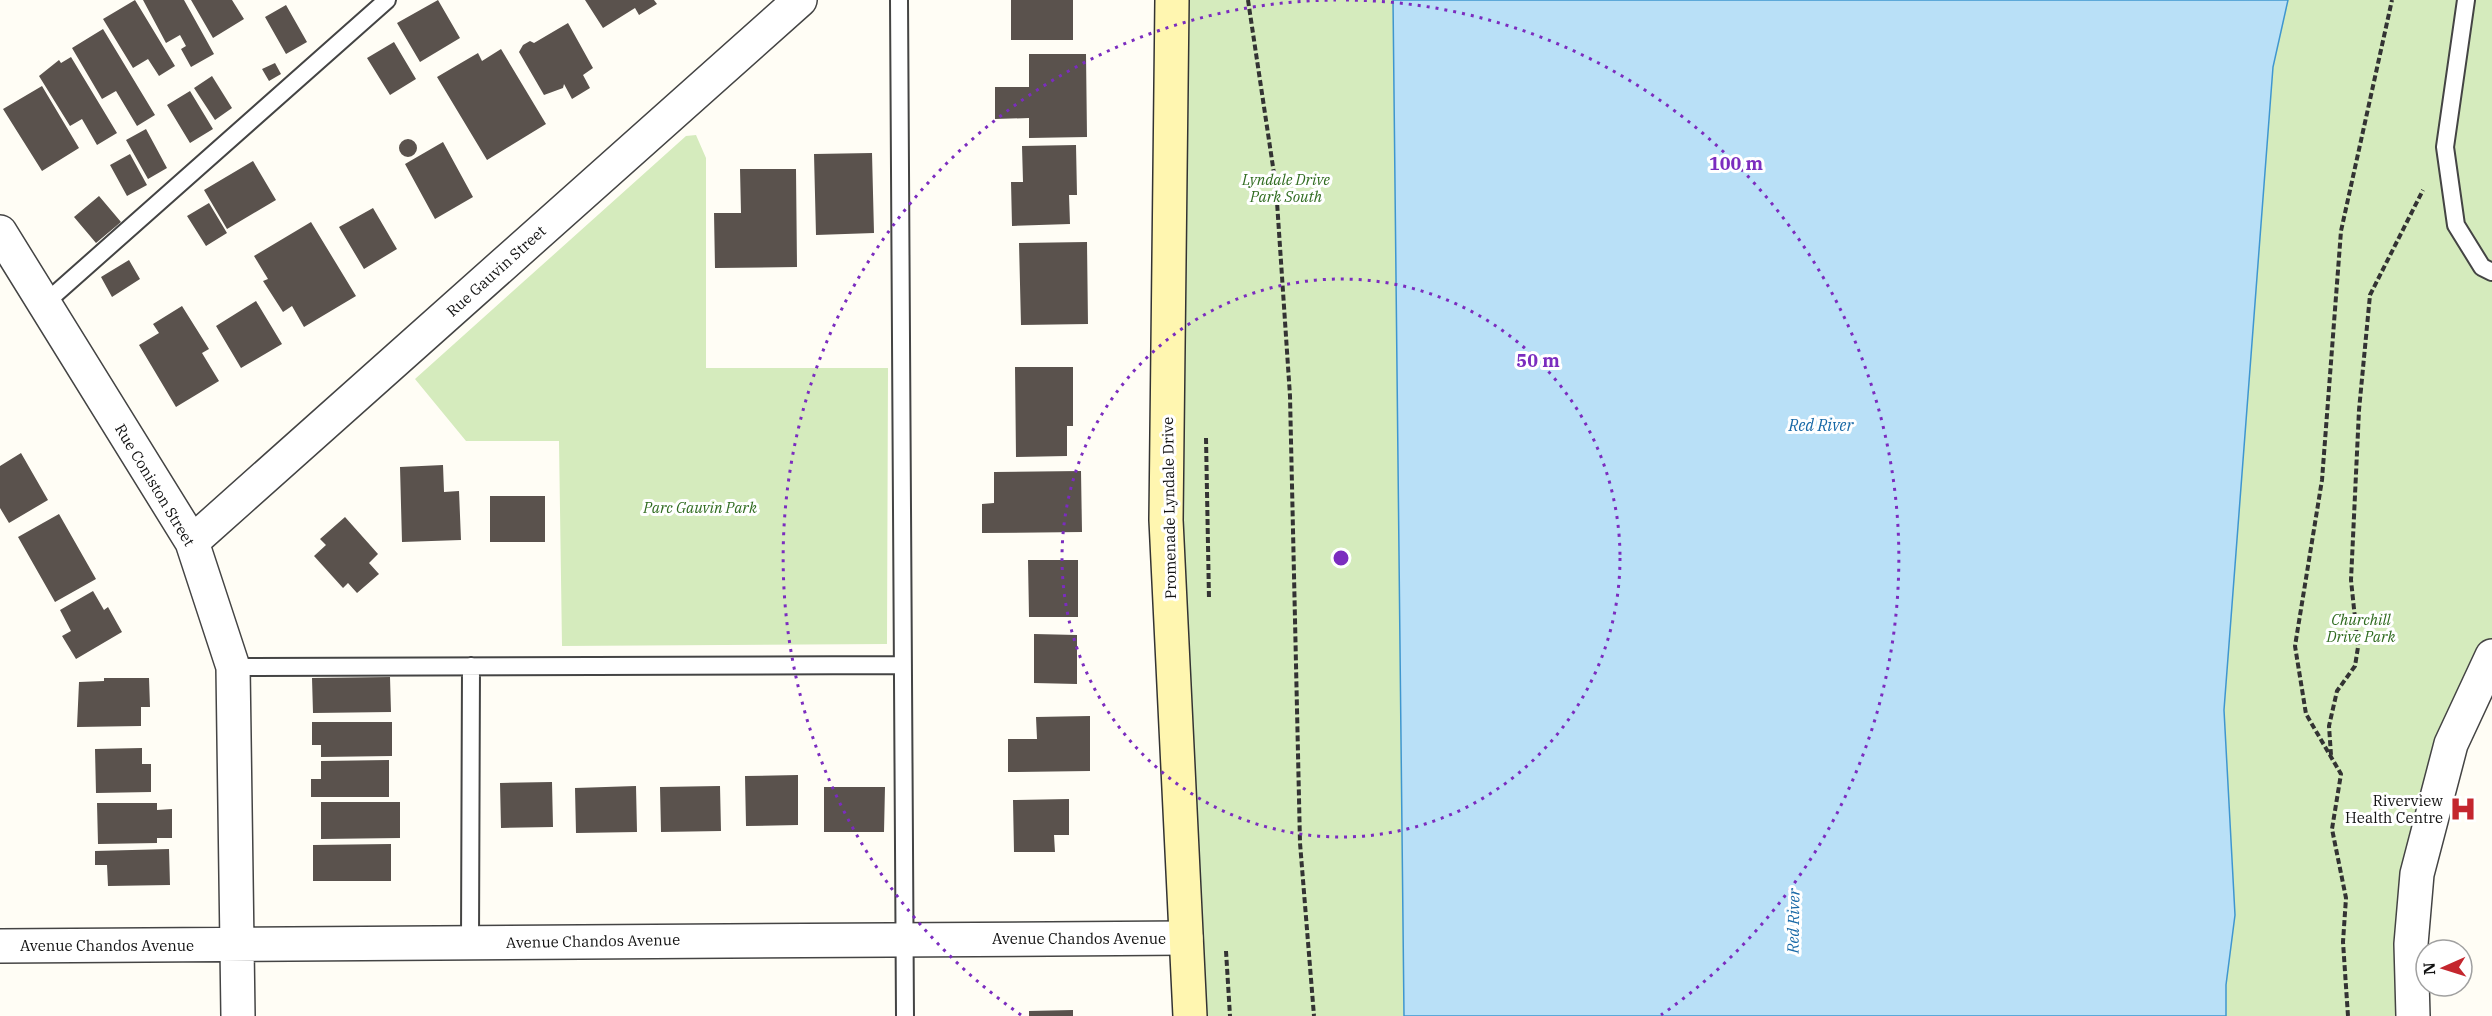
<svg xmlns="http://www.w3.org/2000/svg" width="2492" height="1016" font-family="'IBM Plex Serif',serif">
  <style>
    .green { fill: #d5ebbd }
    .water { fill: #b9e0f7; stroke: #3f96cf; stroke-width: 1.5 }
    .building { fill: #5a524d }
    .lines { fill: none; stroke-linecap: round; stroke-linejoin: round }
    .lane-casing { stroke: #444; stroke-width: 20 }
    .street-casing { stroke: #444; stroke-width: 36 }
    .secondary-casing { stroke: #333; stroke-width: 36 }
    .path { stroke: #333; stroke-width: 4; stroke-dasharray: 6 3; stroke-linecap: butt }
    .lane { stroke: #fff; stroke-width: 16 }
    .street { stroke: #fff; stroke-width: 33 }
    .secondary { stroke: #fff6b0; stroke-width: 33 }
    .ring { fill: none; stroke: #7b2cbf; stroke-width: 3; stroke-dasharray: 3 6 }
    .labels { text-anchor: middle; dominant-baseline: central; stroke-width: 6; stroke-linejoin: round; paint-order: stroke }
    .park-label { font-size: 15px; font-style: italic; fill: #2f6b1f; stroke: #fff }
    .street-label { font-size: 15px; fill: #111; stroke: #fff }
    .poi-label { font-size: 15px; fill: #111; stroke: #fff; text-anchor: end }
    .water-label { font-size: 16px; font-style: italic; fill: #1768a6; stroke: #fff }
    .centre { fill: #7b2cbf; stroke: #fff; stroke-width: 3 }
    .ring-label { font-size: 18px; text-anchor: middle; font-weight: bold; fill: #7b2cbf; stroke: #fff; stroke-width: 6; stroke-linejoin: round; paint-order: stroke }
  </style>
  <rect width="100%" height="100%" fill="#fffdf5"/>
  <!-- green -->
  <path class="green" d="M 1174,0 L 1393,0 L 1404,1016 L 1190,1016 Z
    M 2288,0 L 2492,0 L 2492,656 L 2451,744 L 2413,1016 L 2226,1016 L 2226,985 L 2235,915 L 2224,710 L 2273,67 Z
    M 696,135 L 706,158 L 706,368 L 888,368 L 887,644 L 562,646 L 559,441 L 466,441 L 415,379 L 686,136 Z"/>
  <!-- water -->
  <path class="water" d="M 1393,0 L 2288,0 L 2273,67 L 2224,710 L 2235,915 L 2226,985 L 2226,1016 L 1404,1016 Z"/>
  <!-- building -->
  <path class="building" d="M 135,0 L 175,66 L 159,76 L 148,59 L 133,68 L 103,19 Z
    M 143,0 L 184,0 L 214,54 L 191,67 L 181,49 L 186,46 L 180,35 L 166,43 Z
    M 191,0 L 232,0 L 244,19 L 213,38 Z
    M 438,0 L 460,38 L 420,62 L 397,23 Z
    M 585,0 L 654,0 L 657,4 L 639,15 L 635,8 L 603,28 Z
    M 1011,0 L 1073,0 L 1073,40 L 1011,40 Z
    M 286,5 L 307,42 L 286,54 L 265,17 Z
    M 568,23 L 593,68 L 583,75 L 590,88 L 572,99 L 564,84 L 563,88 L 544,95 L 519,52 L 523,45 L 530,41 L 534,43 Z
    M 103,29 L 155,115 L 137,126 L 116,91 L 102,99 L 72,48 Z
    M 394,42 L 416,79 L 390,95 L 367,58 Z
    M 501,49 L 546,124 L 487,160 L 437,77 L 478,53 L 482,61 Z
    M 1029,54 L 1086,54 L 1087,137 L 1029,138 L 1029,118 L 995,119 L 995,87 L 1029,87 Z
    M 71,57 L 117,133 L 97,145 L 82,119 L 70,126 L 39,76 L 59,60 L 61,63 Z
    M 275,63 L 281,74 L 269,81 L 262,69 Z
    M 212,76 L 232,108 L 215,120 L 194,88 Z
    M 42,86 L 79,148 L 42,171 L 3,109 Z
    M 190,91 L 213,129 L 190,143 L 167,105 Z
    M 146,129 L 167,168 L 148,179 L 126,140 Z
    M399 148a9 9 0 1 1 18 0a9 9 0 1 1-18 0Z
    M 443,142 L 473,197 L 435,219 L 405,164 Z
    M 1076,145 L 1077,195 L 1069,195 L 1070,224 L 1012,226 L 1011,182 L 1023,182 L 1022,146 Z
    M 872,153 L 874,233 L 816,235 L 814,154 Z
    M 130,154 L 147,185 L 127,196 L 110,165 Z
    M 253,161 L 276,200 L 227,229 L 204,190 Z
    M 740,169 L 796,169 L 797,267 L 715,268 L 714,213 L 741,213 Z
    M 99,196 L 121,222 L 96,243 L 74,217 Z
    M 209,203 L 227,233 L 206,246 L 187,216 Z
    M 373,208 L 397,249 L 364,269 L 339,227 Z
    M 311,222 L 356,296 L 304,327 L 292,306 L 283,312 L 263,281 L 268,279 L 254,256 Z
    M 1087,242 L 1088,324 L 1021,325 L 1019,243 Z
    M 129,260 L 140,279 L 112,297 L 101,277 Z
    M 256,301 L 282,344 L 241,368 L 216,326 Z
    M 182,306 L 209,349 L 202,353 L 219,381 L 176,407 L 139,345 L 159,333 L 153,324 Z
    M 1015,367 L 1073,367 L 1073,426 L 1067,426 L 1067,456 L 1016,457 Z
    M 21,453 L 48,500 L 9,523 L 0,508 L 0,466 Z
    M 443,465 L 444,492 L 459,491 L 461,540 L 402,542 L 400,467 Z
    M 1081,471 L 1082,532 L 982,533 L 982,504 L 994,503 L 994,472 Z
    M 490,496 L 545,496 L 545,542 L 490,542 Z
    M 59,514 L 96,579 L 55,602 L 18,537 Z
    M 345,517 L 378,554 L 369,563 L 379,574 L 357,593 L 348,583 L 343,588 L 314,556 L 326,545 L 320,539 Z
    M 1028,560 L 1078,560 L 1078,617 L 1029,617 Z
    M 93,591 L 104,610 L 108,607 L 122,632 L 76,659 L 62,636 L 71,631 L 60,610 Z
    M 1034,634 L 1077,635 L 1077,684 L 1034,683 Z
    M 390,677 L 391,712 L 313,713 L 312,678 Z
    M 104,678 L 149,678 L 150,707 L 141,707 L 141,726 L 77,727 L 79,682 L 104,681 Z
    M 1090,716 L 1090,771 L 1008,772 L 1008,739 L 1037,739 L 1036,717 Z
    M 312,722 L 392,722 L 392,756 L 321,757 L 321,745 L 312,745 Z
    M 142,748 L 142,764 L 151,764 L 151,792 L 96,793 L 95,749 Z
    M 389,760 L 389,797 L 311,797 L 311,779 L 321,779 L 321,761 Z
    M 798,775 L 798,825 L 746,826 L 745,776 Z
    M 552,782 L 553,827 L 501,828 L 500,783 Z
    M 636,786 L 637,832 L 576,833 L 575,788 Z
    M 720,786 L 721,831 L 661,832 L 660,787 Z
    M 824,787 L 885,787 L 884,832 L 824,832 Z
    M 1069,799 L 1069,835 L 1054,835 L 1055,852 L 1014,852 L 1013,800 Z
    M 321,802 L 400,802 L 400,838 L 321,839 Z
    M 97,803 L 157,803 L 157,810 L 172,809 L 172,838 L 157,838 L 157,843 L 98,844 Z
    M 391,844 L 391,881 L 313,881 L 313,845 Z
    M 169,849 L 170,885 L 108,886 L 107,865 L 95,865 L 95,851 Z
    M 1073,1010 L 1073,1016 L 1029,1016 L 1029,1011 Z"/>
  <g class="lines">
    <defs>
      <path id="lane" d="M 899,0 L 905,1016
        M 2466,0 L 2445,147 L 2456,225 L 2482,267 L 2492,272
        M 44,304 L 387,0
        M 233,667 L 903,665
        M 470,942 L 471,666"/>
      <path id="street" d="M 0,232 L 192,542 L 233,667 L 238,1016
        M 192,542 L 800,0
        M 0,946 L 1186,938
        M 2413,1016 L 2411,944 L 2417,874 L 2451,744 L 2492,656"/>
      <path id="secondary" d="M 1172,0 L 1166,520 L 1190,1016"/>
    </defs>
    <!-- lane casing -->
    <use href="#lane" class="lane-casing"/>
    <!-- street casing -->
    <use href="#street" class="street-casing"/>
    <!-- secondary casing -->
    <use href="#secondary" class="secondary-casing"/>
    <!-- path -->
    <path class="path" d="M 1248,0 L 1276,187 L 1290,396 L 1300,843 L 1314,1016
      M 1206,438 L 1209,599
      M 2331,755 L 2329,726 L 2337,691 L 2355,666 L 2358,647 L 2351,580 L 2359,410 L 2370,295 L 2423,190
      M 1226,951 L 1230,1016
      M 2348,1016 L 2343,942 L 2346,898 L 2332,829 L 2341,774 L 2306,714 L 2295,646 L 2322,480 L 2341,231 L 2392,0"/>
    <!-- lane -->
    <use href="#lane" class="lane"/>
    <!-- street -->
    <use href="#street" class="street"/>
    <!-- secondary -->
    <use href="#secondary" class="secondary"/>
  </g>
  <!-- distance rings -->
  <g class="ring">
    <circle cx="1341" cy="558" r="279"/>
    <path d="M1021 1015A558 558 0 0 1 1336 0M1346 0A558 558 0 0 1 1661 1015"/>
  </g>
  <!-- icons -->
  <defs>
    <symbol id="hospital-bare" viewBox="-9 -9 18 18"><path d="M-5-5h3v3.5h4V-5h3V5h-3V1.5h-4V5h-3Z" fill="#c4262e" stroke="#fff" stroke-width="2.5" paint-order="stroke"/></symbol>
  </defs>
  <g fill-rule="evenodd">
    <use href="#hospital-bare" x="2444" y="790" width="38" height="38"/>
  </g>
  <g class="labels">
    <!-- park labels -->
    <g class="park-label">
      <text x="1286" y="179">Lyndale Drive<tspan x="1286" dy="17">Park South</tspan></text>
      <text x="700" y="507">Parc Gauvin Park</text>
      <text x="2361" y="619">Churchill<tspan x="2361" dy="17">Drive Park</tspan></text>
    </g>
    <!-- street labels -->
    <g class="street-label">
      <text transform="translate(496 271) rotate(-42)">Rue Gauvin Street</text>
      <text transform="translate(155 485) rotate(59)">Rue Coniston Street</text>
      <text transform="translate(1169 508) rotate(-91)">Promenade Lyndale Drive</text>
      <text x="1079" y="938">Avenue Chandos Avenue</text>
      <text transform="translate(593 941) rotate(-1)">Avenue Chandos Avenue</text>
      <text x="107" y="945">Avenue Chandos Avenue</text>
    </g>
    <!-- poi labels -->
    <g class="poi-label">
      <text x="2443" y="800">Riverview<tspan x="2443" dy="17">Health Centre</tspan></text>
    </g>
    <!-- water labels -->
    <g class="water-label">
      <text x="1821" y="425">Red River</text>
      <text transform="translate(1793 921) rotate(-89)">Red River</text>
    </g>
  </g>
  <circle cx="1341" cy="558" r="9" class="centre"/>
  <g class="ring-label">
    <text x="1736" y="170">100 m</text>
    <text x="1538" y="367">50 m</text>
  </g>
  <!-- north arrow -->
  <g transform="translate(2444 968) rotate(267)"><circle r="28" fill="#ffffff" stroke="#a0a0a0" stroke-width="1.5"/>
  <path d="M0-4.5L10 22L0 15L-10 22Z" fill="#c4262e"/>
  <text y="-9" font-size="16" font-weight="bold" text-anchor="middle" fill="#111111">N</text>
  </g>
</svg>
